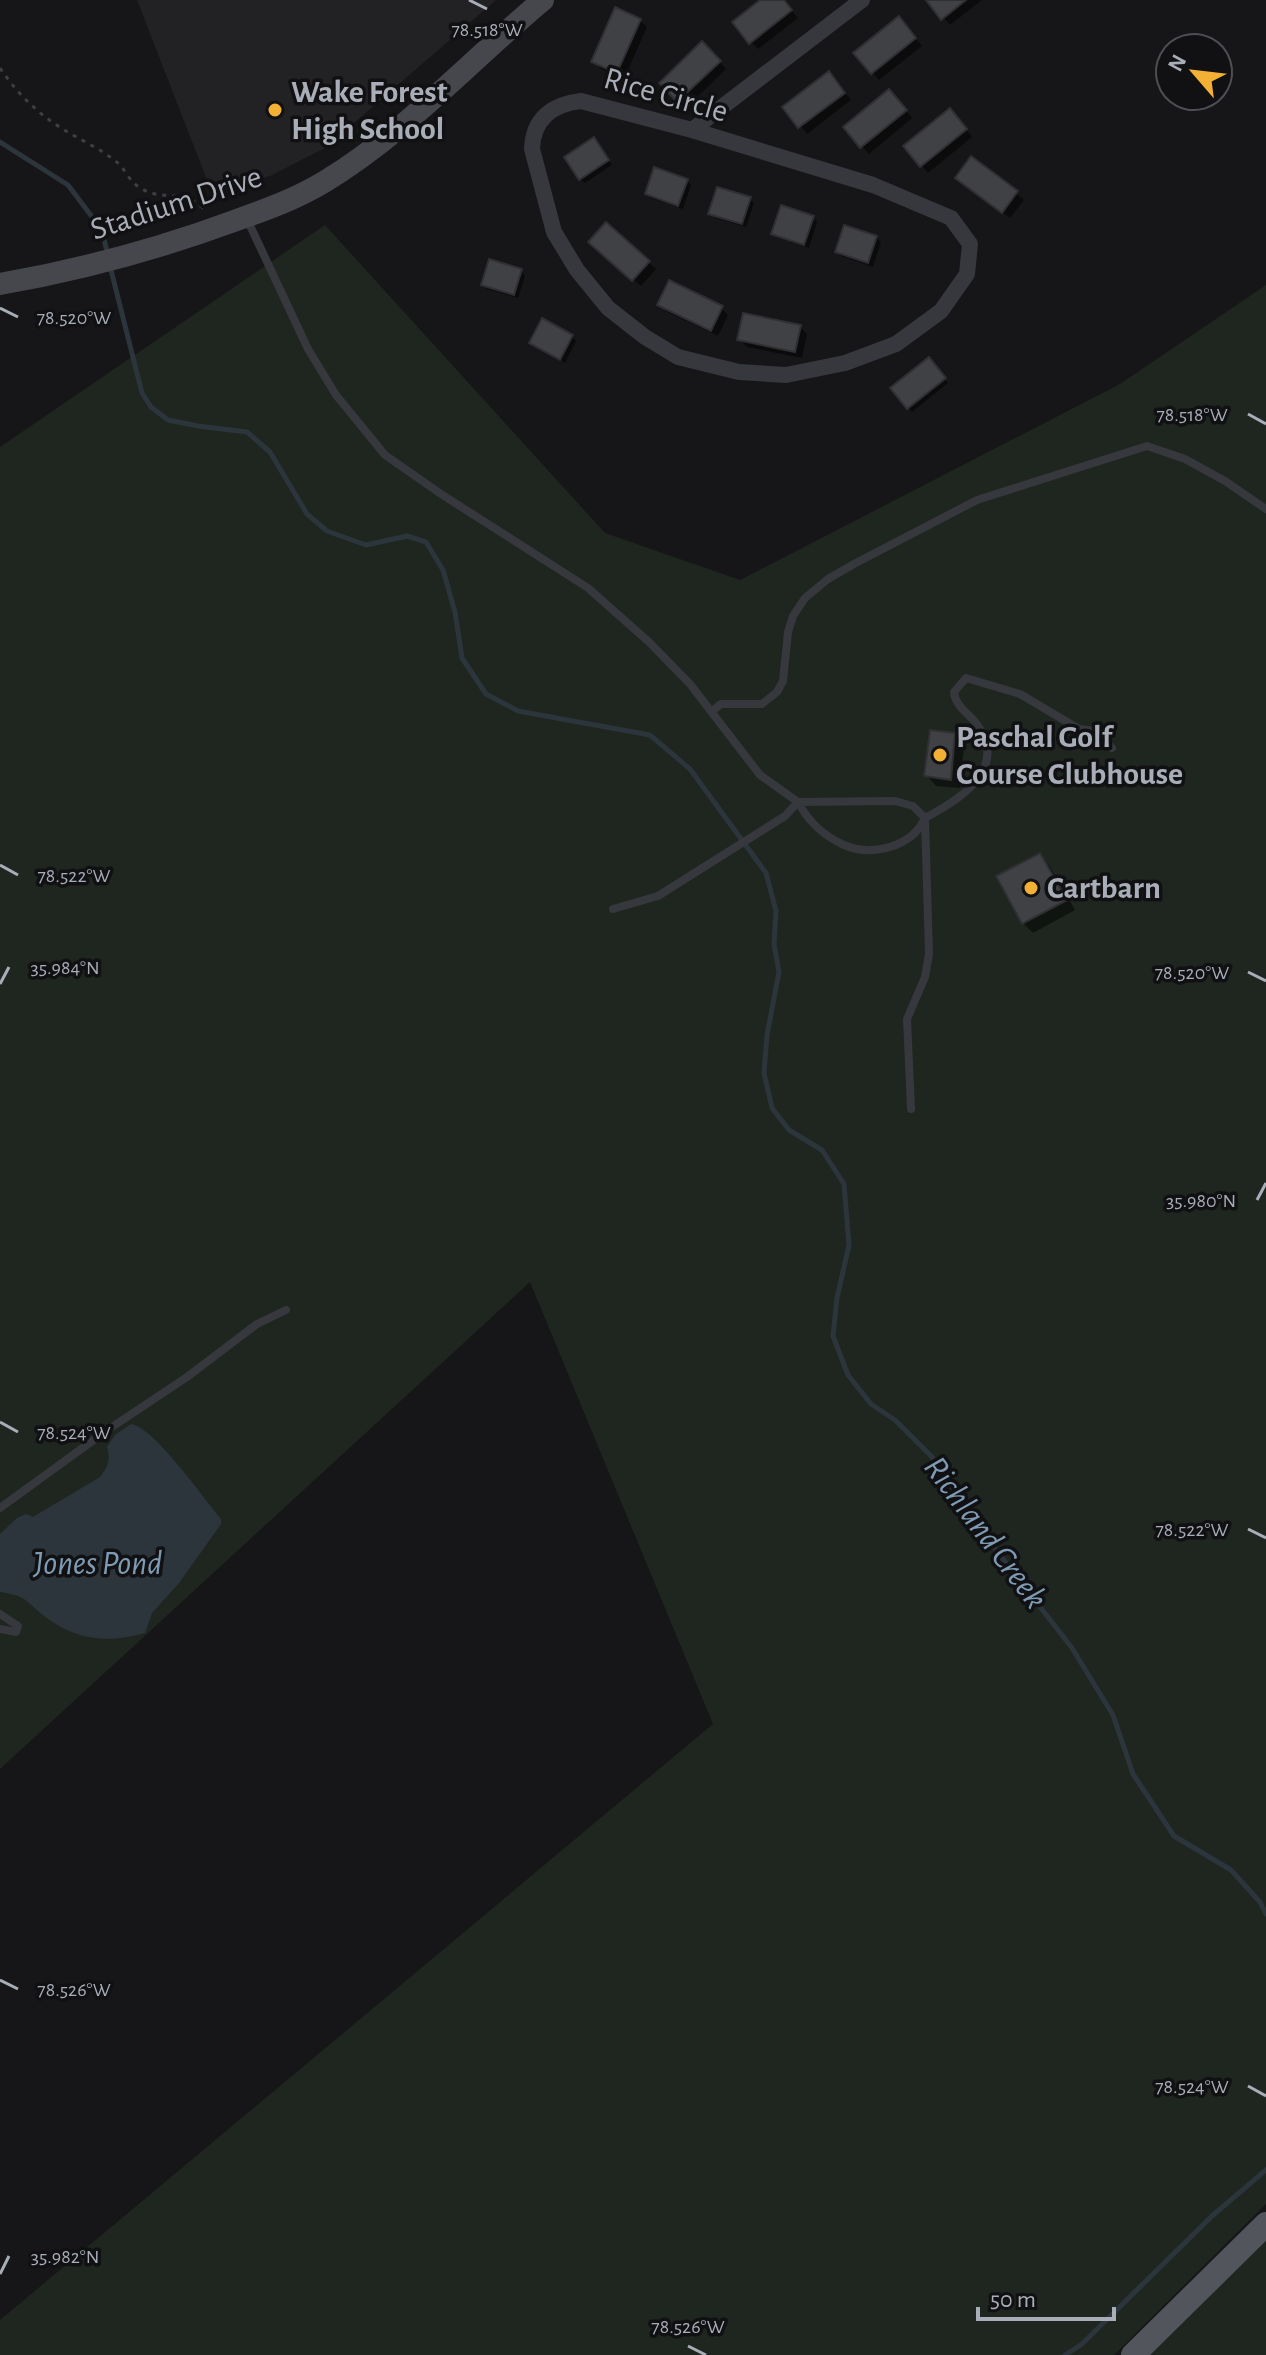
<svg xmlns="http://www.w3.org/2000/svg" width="1266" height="2355" font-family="'Alegreya Sans',sans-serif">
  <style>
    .built { fill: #222225 }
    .green { fill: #1e261f }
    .water { fill: #2c353c }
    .shadow { fill: #0007 }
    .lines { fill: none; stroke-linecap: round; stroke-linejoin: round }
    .stream { stroke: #2c353c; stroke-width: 5 }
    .building { fill: #404145; stroke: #303034; stroke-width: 2 }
    .path { stroke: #3d3f44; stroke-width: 3; stroke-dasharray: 4 6; stroke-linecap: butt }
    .lane { stroke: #37383d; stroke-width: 8 }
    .street { stroke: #37383d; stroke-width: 16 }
    .secondary { stroke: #45474d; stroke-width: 22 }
    .primary { stroke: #53555c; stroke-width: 24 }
    .ticks { fill: none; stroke: #a8adb8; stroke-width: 3 }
    .poi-dot { fill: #f2b134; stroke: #111113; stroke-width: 3 }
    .labels { text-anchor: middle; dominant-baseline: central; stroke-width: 7; stroke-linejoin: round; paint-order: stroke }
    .poi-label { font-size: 32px; font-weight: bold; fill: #a8adb8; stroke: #111113; text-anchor: start }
    .street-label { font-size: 32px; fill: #a8adb8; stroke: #111113 }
    .water-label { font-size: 34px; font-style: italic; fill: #7f9bb3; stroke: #111113 }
    .ticks-label { font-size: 20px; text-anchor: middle; fill: #a8adb8; stroke: #111113; stroke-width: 7; stroke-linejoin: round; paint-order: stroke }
  </style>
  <rect width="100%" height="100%" fill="#161618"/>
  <!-- built -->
  <path class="built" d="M 137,0 L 496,0 L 325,148 L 270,176 L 212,193 Z"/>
  <!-- green -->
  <path class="green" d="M 325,225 L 605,533 L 740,580 L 1120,384 L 1266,285 L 1266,2204 L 1114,2355 L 0,2355 L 0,2320 L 713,1724 L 530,1282 L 0,1769 L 0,447 Z
    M 1266,2236 L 1266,2355 L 1143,2355 Z"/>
  <!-- water -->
  <path class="water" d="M 131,1424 C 153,1426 205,1500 221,1519 L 221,1524 L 179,1583 L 152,1613 L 145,1633 C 110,1643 79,1641 48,1619 C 27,1604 30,1596 0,1592 L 0,1534 L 17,1518 L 26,1514 L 33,1517 L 100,1477 C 108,1468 111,1458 107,1447 L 115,1435 Z"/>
  <!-- shadow -->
  <path class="shadow" d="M 764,0 L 783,0 L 798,18 L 758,49 L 751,42 Z
    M 928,0 L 982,0 L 950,25 Z
    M 639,20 L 647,27 L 624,79 L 601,69 L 594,62 Z
    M 906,26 L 922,46 L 879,80 L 856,53 Z
    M 702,44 L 726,69 L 686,108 L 662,83 Z
    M 836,81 L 851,100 L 807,134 L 785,107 Z
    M 896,98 L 912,118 L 869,154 L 845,127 Z
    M 957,118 L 972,137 L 928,173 L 906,146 Z
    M 598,144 L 612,165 L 585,183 L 580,179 Z
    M 972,159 L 1024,200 L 1010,218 L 964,184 Z
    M 686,180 L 691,185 L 683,209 L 651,198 L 647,194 Z
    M 749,199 L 754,203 L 746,227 L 715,218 L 710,213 Z
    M 813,218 L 817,222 L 809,248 L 778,237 L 773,233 Z
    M 606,225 L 656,269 L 641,286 L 598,249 Z
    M 876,237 L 881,242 L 873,267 L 841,256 L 837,252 Z
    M 521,271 L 525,276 L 518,298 L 487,289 L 483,284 Z
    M 660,304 L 721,308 L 728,315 L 718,336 L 667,312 Z
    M 800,327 L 807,334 L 802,358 L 747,347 L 740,340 Z
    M 572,336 L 576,341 L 565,363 L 531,343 Z
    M 933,364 L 948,383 L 912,412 L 908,407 Z
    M 954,735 L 964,745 L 960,788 L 936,786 L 927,776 Z
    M 1039,855 L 1049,865 L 1075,910 L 1033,933 L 1023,923 Z"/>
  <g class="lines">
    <!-- stream -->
    <path class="stream" d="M 0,142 L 68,185 L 102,230 L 108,256
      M 110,266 L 142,393 L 151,407 L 168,420 L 198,426 L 247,432 L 270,452 L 307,514 L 327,531 L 366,545 L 407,536 L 426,542 L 443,570 L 455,612 L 462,658 L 486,694 L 518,711 L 650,735 L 690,769 L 766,873 L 776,911 L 774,944 L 779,972 L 767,1035 L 764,1073 L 772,1108 L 789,1130 L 822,1150 L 844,1184 L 849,1245 L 837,1298 L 833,1336 L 848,1375 L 871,1404 L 895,1420 L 932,1457 L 979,1528 L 1072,1648 L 1113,1715 L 1133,1774 L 1174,1836 L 1231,1870 L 1260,1902 L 1266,1914
      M 1065,2355 L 1082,2344 L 1212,2216 L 1266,2170"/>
  </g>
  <!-- building -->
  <path class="building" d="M 760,0 L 784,0 L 792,10 L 749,44 L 732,22 Z
    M 926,0 L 966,0 L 941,20 Z
    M 615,7 L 641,19 L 617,73 L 591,62 Z
    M 899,16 L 916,38 L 871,74 L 853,53 Z
    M 702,41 L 721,61 L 677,102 L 659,83 Z
    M 829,71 L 845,93 L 798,128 L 782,107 Z
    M 889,89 L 907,110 L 860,148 L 843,127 Z
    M 950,108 L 967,129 L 920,167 L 903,146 Z
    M 594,137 L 609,160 L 579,180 L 564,157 Z
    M 971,156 L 1018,191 L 1002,213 L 955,178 Z
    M 654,167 L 688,179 L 678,206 L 645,194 Z
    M 717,187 L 751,197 L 742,224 L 708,214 Z
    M 781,205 L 814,216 L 804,245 L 771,234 Z
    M 606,222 L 650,261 L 632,281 L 588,242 Z
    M 844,225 L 877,236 L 868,263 L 835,252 Z
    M 489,259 L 522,269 L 514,295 L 481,285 Z
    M 669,280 L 723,306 L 711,331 L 657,305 Z
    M 743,313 L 801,325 L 795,352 L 737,340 Z
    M 542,318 L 573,335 L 560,360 L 529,343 Z
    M 929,357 L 946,378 L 907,409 L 890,388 Z
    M 930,730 L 955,733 L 951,780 L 924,776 Z
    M 1040,853 L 1067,900 L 1022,924 L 996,876 Z"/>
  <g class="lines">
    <!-- path -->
    <path class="path" d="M 0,68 C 16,92 36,112 61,128 C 80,140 102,149 119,164 C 126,171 130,182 139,187 C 161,203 182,186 206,211"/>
    <!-- lane -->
    <path class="lane" d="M 246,217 L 308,349 L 336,395 L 385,455 L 441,494 L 588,588 L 649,642 L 690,684 L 760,775 L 798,802 L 895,801 L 913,806 L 925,818 C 912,847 872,857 844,845 C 824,836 808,821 798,802 L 785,816 L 658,896 L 613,909
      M 712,711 L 721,704 L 762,704 L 777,692 L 783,681 L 788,632 L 793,616 L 805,598 L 828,579 L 854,564 L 977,500 L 1147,446 L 1185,459 L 1225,481 L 1266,509
      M 911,1109 L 907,1019 L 925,977 L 929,954 L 925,818 C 961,799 1010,768 976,723 C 968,713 955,706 954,692 L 966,678 L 1020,694 L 1079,729 L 1094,731 L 1112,748
      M 0,1508 L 106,1431 L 187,1377 L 257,1324 L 286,1310
      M 0,1614 L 18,1626 L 16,1632 L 0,1629"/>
    <!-- street -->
    <path class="street" d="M 581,101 L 692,130 L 873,185 L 951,218 L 970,244 L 967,274 L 941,311 L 896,344 L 845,363 L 786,375 L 739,372 L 678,357 L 645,337 L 608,308 L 577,270 L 554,232 L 532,149 C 533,118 553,104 581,101 Z
      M 692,130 L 862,0"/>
    <!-- secondary -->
    <path class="secondary" d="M 0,284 C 80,270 158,249 234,221 C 265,210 296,199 324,182 C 405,133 471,60 543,0"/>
    <!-- primary -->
    <path class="primary" d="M 1133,2355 L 1266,2224"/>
  </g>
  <!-- ticks -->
  <path class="ticks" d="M 469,0 L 487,9M 0,308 L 18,317M 1248,414 L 1266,424M 0,865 L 18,875M 1248,972 L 1266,981M 0,984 L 9,967M 1257,1200 L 1266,1183M 0,1422 L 18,1432M 1248,1529 L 1266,1538M 0,1980 L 18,1989M 1248,2086 L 1266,2096M 0,2274 L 9,2256M 688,2346 L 706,2355"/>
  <!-- markers -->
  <g class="poi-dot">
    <circle cx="275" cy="110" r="8"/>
    <circle cx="940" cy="755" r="8"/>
    <circle cx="1031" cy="888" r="8"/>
  </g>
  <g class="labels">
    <!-- poi labels -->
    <g class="poi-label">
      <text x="291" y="92">Wake Forest<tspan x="291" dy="37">High School</tspan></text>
      <text x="956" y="737">Paschal Golf<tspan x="956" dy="37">Course Clubhouse</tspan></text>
      <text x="1047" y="888">Cartbarn</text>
    </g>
    <!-- street labels -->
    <g class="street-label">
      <text transform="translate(666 95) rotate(16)">Rice Circle</text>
      <text transform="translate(176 203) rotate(-18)">Stadium Drive</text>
    </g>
    <!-- water labels -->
    <g class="water-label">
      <text transform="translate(985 1533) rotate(53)">Richland Creek</text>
      <text x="98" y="1564">Jones Pond</text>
    </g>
  </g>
  <g class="ticks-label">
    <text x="487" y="36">78.518°W</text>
    <text x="74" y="324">78.520°W</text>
    <text x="1192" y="421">78.518°W</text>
    <text x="74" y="882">78.522°W</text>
    <text x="65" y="974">35.984°N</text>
    <text x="1192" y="979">78.520°W</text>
    <text x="1201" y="1207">35.980°N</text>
    <text x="74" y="1439">78.524°W</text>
    <text x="1192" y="1536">78.522°W</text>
    <text x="74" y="1996">78.526°W</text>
    <text x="1192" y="2093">78.524°W</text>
    <text x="65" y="2263">35.982°N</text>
    <text x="688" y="2333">78.526°W</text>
  </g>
  <!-- north arrow -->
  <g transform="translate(1194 72) rotate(298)"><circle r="38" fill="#111113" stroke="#4d4f55" stroke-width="2"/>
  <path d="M0-6L14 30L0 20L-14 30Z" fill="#f2b134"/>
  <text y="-12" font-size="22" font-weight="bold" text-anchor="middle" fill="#a8adb8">N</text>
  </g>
  <!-- scale -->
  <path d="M978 2307v12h136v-12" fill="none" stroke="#a8adb8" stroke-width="4"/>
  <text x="990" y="2307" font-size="24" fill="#a8adb8" stroke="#111113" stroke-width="6" paint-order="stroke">50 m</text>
</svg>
